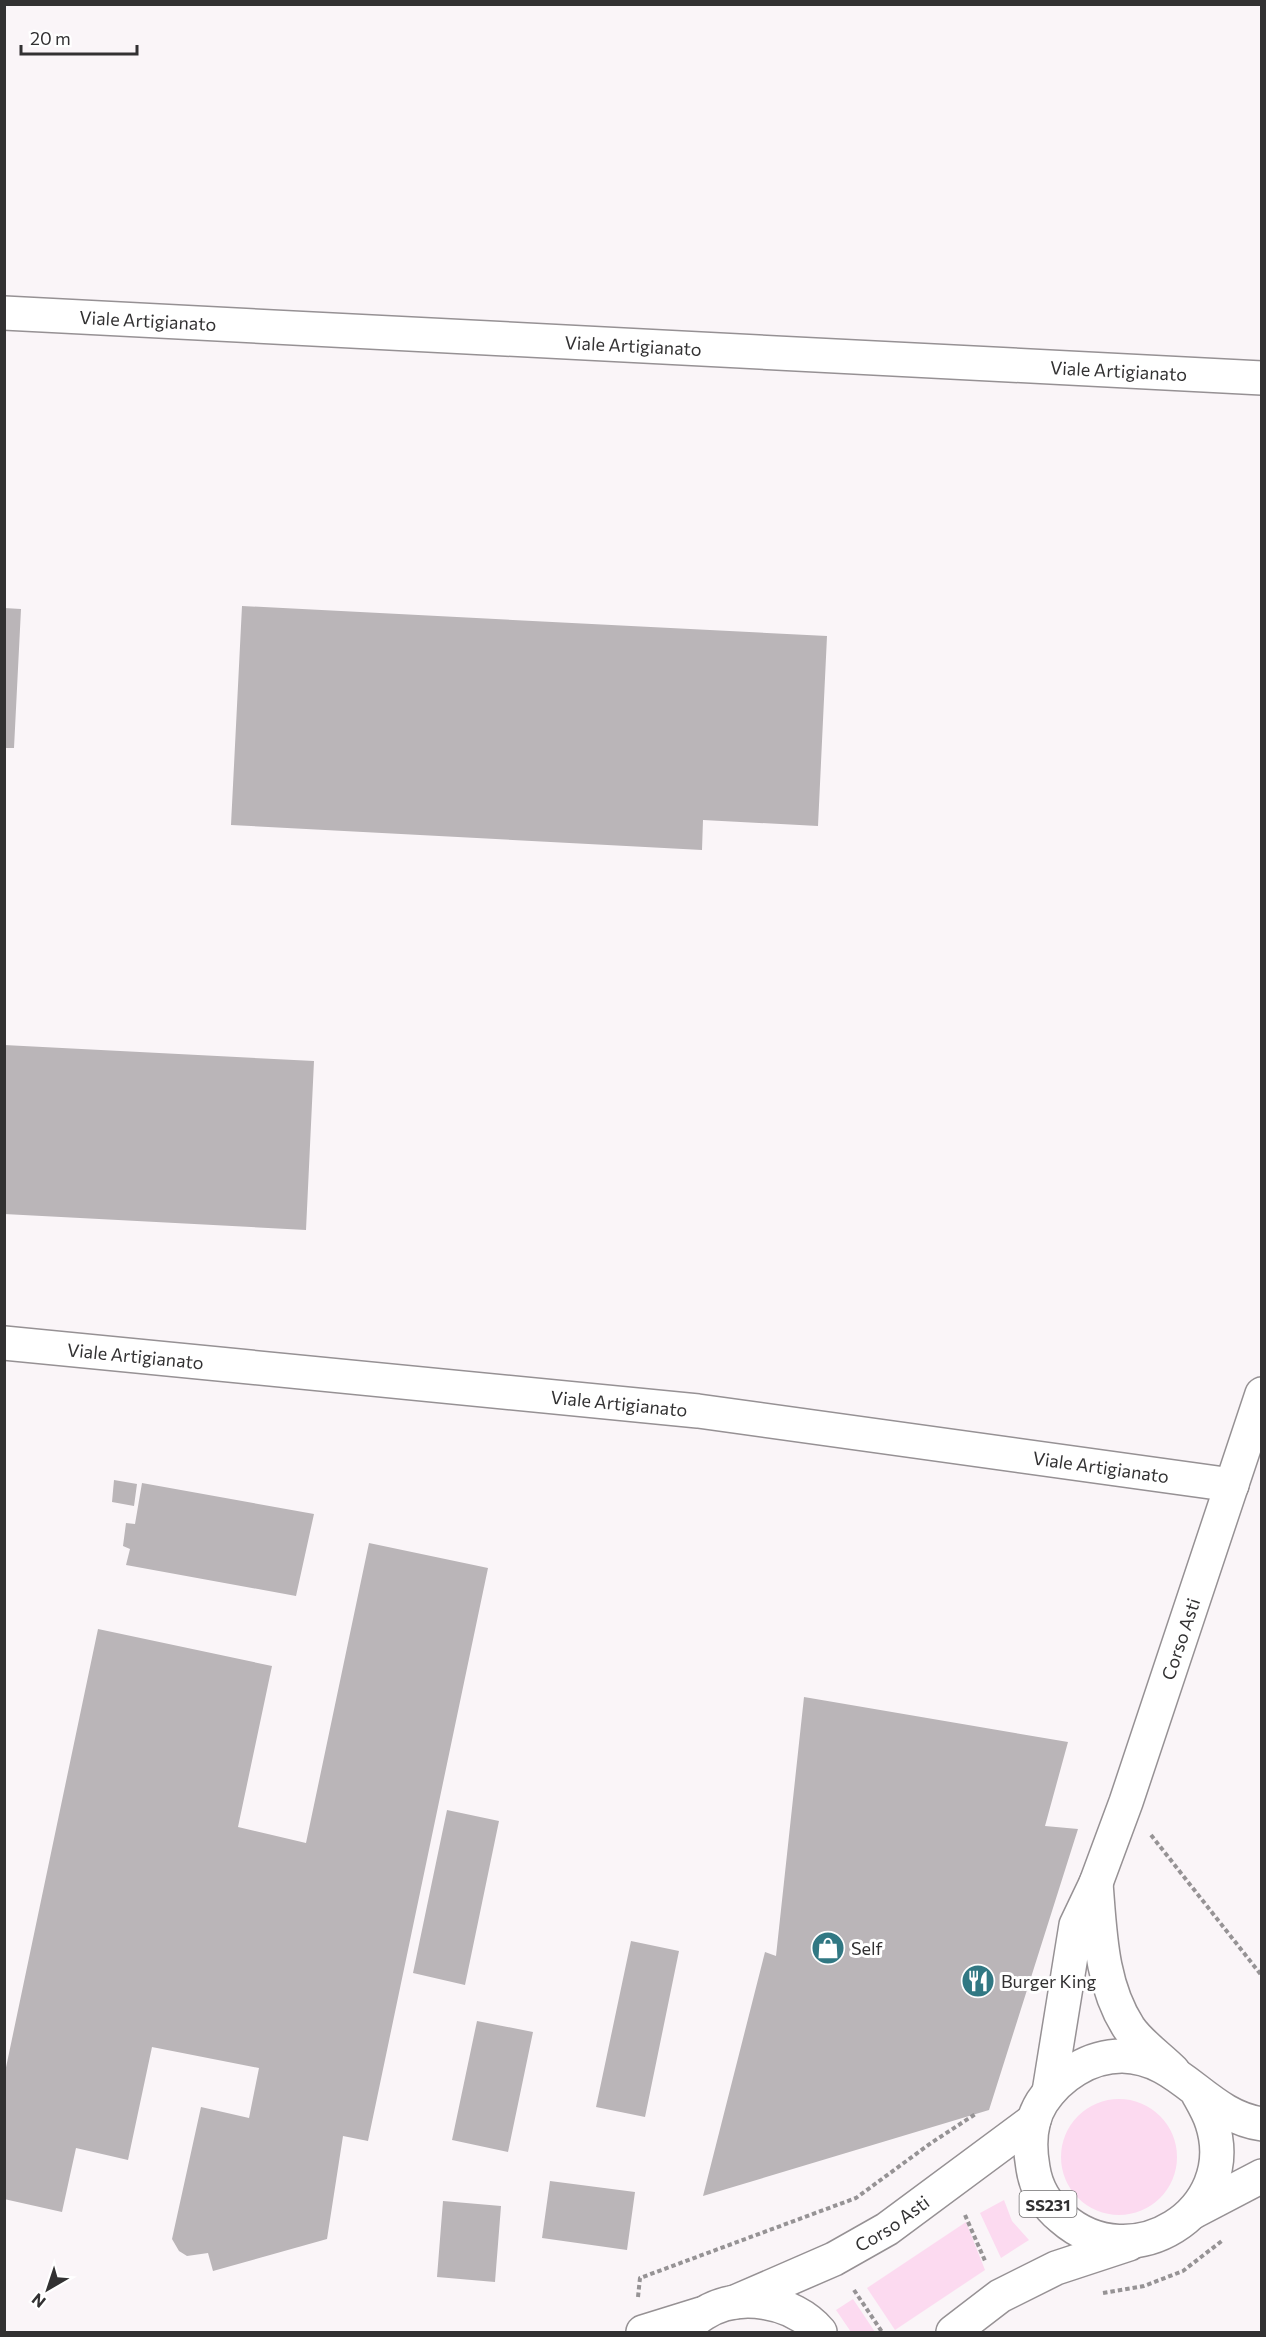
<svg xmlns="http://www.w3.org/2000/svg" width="1266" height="2337" font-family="Commissioner,sans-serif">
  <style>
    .green { fill: #fcdaf0 }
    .building { fill: #bab5b8 }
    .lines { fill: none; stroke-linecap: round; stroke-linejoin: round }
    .minor-casing { stroke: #969194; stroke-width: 36 }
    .tertiary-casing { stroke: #969194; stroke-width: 36 }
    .primary-casing { stroke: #969194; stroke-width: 36 }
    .path { stroke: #969395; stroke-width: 4; stroke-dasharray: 4.5 3; stroke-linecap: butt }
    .minor { stroke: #fff; stroke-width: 33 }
    .tertiary { stroke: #fff; stroke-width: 33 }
    .primary { stroke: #fff; stroke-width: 33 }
    .labels { text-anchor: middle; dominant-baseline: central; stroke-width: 6; stroke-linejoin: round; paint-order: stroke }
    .shield { fill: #fff; stroke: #706f70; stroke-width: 1.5 }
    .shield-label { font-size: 16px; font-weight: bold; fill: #323132 }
    .street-label { font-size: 18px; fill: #323132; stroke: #fff }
    .poi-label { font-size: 18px; fill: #323132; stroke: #fff; text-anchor: start }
  </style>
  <rect width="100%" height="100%" fill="#faf5f8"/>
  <!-- green -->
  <path class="green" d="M1061 2157a58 58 0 1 1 116 0a58 58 0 1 1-116 0Z
    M 1004,2200 L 1012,2221 L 1029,2240 L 1001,2258 L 980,2213 Z
    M 966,2222 L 985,2270 L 895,2330 L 867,2288 Z
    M 853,2299 L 875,2332 L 851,2332 L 836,2310 Z"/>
  <!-- building -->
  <path class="building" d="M 242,606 L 827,636 L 818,826 L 703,820 L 702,850 L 231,825 Z
    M 4,608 L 21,609 L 14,748 L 4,748 Z
    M 4,1045 L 314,1061 L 306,1230 L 4,1214 Z
    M 114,1480 L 137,1484 L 134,1506 L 112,1502 Z
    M 142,1483 L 314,1514 L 296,1596 L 126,1565 L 130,1549 L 123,1546 L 126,1523 L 135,1524 Z
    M 369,1543 L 488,1568 L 368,2141 L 343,2136 L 327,2239 L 213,2271 L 208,2253 L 187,2256 L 179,2251 L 172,2239 L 201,2107 L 249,2118 L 259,2068 L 152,2047 L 128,2160 L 76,2148 L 62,2212 L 4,2199 L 4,2077 L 98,1629 L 272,1666 L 238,1827 L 306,1843 Z
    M 804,1697 L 1068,1742 L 1045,1826 L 1078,1829 L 989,2110 L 703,2196 L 765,1952 L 776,1956 Z
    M 447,1810 L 499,1821 L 465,1985 L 413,1973 Z
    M 631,1941 L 679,1951 L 645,2117 L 596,2107 Z
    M 477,2021 L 533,2032 L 508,2152 L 452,2140 Z
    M 550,2181 L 635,2192 L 627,2250 L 542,2238 Z
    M 443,2201 L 501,2206 L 495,2282 L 437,2277 Z"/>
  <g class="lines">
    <defs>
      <g id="minor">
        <path id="s1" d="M 4,313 L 1262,378"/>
        <path id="s2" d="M 4,1343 L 698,1411 L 1232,1485"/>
      </g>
      <g id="tertiary">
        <path d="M 1096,1883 C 1100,1933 1101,1985 1129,2028 C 1140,2044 1159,2057 1173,2071"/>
        <path id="s3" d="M 1049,2092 L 1076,1925 L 1096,1883 L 1126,1802 L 1262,1394"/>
      </g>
      <g id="primary">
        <path d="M 1198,2094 C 1203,2103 1209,2113 1212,2123 C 1241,2212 1131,2279 1062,2218 C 1046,2205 1036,2188 1033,2168 C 1029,2146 1030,2121 1042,2102 C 1059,2076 1089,2056 1122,2056 C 1181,2057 1205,2116 1262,2124"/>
        <path d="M 1193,2212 L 1262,2176"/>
        <path id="s4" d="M 735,2302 L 834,2259 L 887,2229 L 1034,2120"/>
        <path d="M 643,2332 L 701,2314"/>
        <path d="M 681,2332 C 688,2326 695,2319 703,2314 C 738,2291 793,2300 820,2332"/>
        <path d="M 953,2332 L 1000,2296 L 1056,2268 L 1129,2244"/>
      </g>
    </defs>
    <!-- minor casing -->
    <use href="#minor" class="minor-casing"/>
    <!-- tertiary casing -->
    <use href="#tertiary" class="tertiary-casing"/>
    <!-- primary casing -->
    <use href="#primary" class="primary-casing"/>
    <!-- path -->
    <path class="path" d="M 1151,1835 L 1262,1976
      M 965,2215 L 986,2263
      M 854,2290 L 882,2332
      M 1103,2293 L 1144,2286 L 1183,2271 L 1223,2240
      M 638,2297 L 640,2278 L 856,2198 L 931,2143 L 977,2113"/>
    <!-- minor -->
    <use href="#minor" class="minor"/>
    <!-- tertiary -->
    <use href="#tertiary" class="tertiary"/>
    <!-- primary -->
    <use href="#primary" class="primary"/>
  </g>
  <!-- icons -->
  <defs>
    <symbol id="shop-disc" viewBox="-11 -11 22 22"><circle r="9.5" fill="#317883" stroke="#fff"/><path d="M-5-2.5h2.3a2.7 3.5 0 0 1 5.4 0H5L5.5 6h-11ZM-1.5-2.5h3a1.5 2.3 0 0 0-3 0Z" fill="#fff"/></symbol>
    <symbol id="restaurant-disc" viewBox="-11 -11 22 22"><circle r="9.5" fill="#317883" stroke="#fff"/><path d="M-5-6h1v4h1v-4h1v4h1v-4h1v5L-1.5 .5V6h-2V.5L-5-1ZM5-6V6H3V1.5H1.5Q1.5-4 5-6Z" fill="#fff"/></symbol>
  </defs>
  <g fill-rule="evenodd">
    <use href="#shop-disc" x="809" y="1929" width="38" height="38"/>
    <use href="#restaurant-disc" x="959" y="1962" width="38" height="38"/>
  </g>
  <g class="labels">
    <!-- shield labels -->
    <rect class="shield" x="1019.5" y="2191" width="57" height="26" rx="4.5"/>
    <g class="shield-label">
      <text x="1048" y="2204">SS231</text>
    </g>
    <!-- street labels -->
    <g class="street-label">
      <text stroke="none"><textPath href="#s1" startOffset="144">Viale Artigianato</textPath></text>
      <text stroke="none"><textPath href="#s1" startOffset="630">Viale Artigianato</textPath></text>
      <text stroke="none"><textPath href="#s1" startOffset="1116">Viale Artigianato</textPath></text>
      <text stroke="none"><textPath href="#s2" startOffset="132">Viale Artigianato</textPath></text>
      <text stroke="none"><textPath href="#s2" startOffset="618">Viale Artigianato</textPath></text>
      <text stroke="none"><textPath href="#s2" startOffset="1104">Viale Artigianato</textPath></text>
      <text stroke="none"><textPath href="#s3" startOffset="474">Corso Asti</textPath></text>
      <text stroke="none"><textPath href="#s4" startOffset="176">Corso Asti</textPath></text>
    </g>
    <!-- poi labels -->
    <g class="poi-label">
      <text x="851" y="1948">Self</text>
      <text x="1001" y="1981">Burger King</text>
    </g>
  </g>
  <!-- border -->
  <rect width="1266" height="2337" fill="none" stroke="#323132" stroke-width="12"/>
  <!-- north arrow -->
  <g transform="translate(48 2289) rotate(219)" stroke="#ffffff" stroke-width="4.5" paint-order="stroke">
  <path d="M0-4.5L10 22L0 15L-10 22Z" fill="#323132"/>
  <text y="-9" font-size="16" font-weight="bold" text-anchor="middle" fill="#323132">N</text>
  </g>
  <!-- scale -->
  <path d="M21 45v9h116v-9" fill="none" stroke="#323132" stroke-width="3"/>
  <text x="30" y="45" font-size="18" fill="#323132" stroke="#ffffff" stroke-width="4.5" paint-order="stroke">20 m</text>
</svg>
